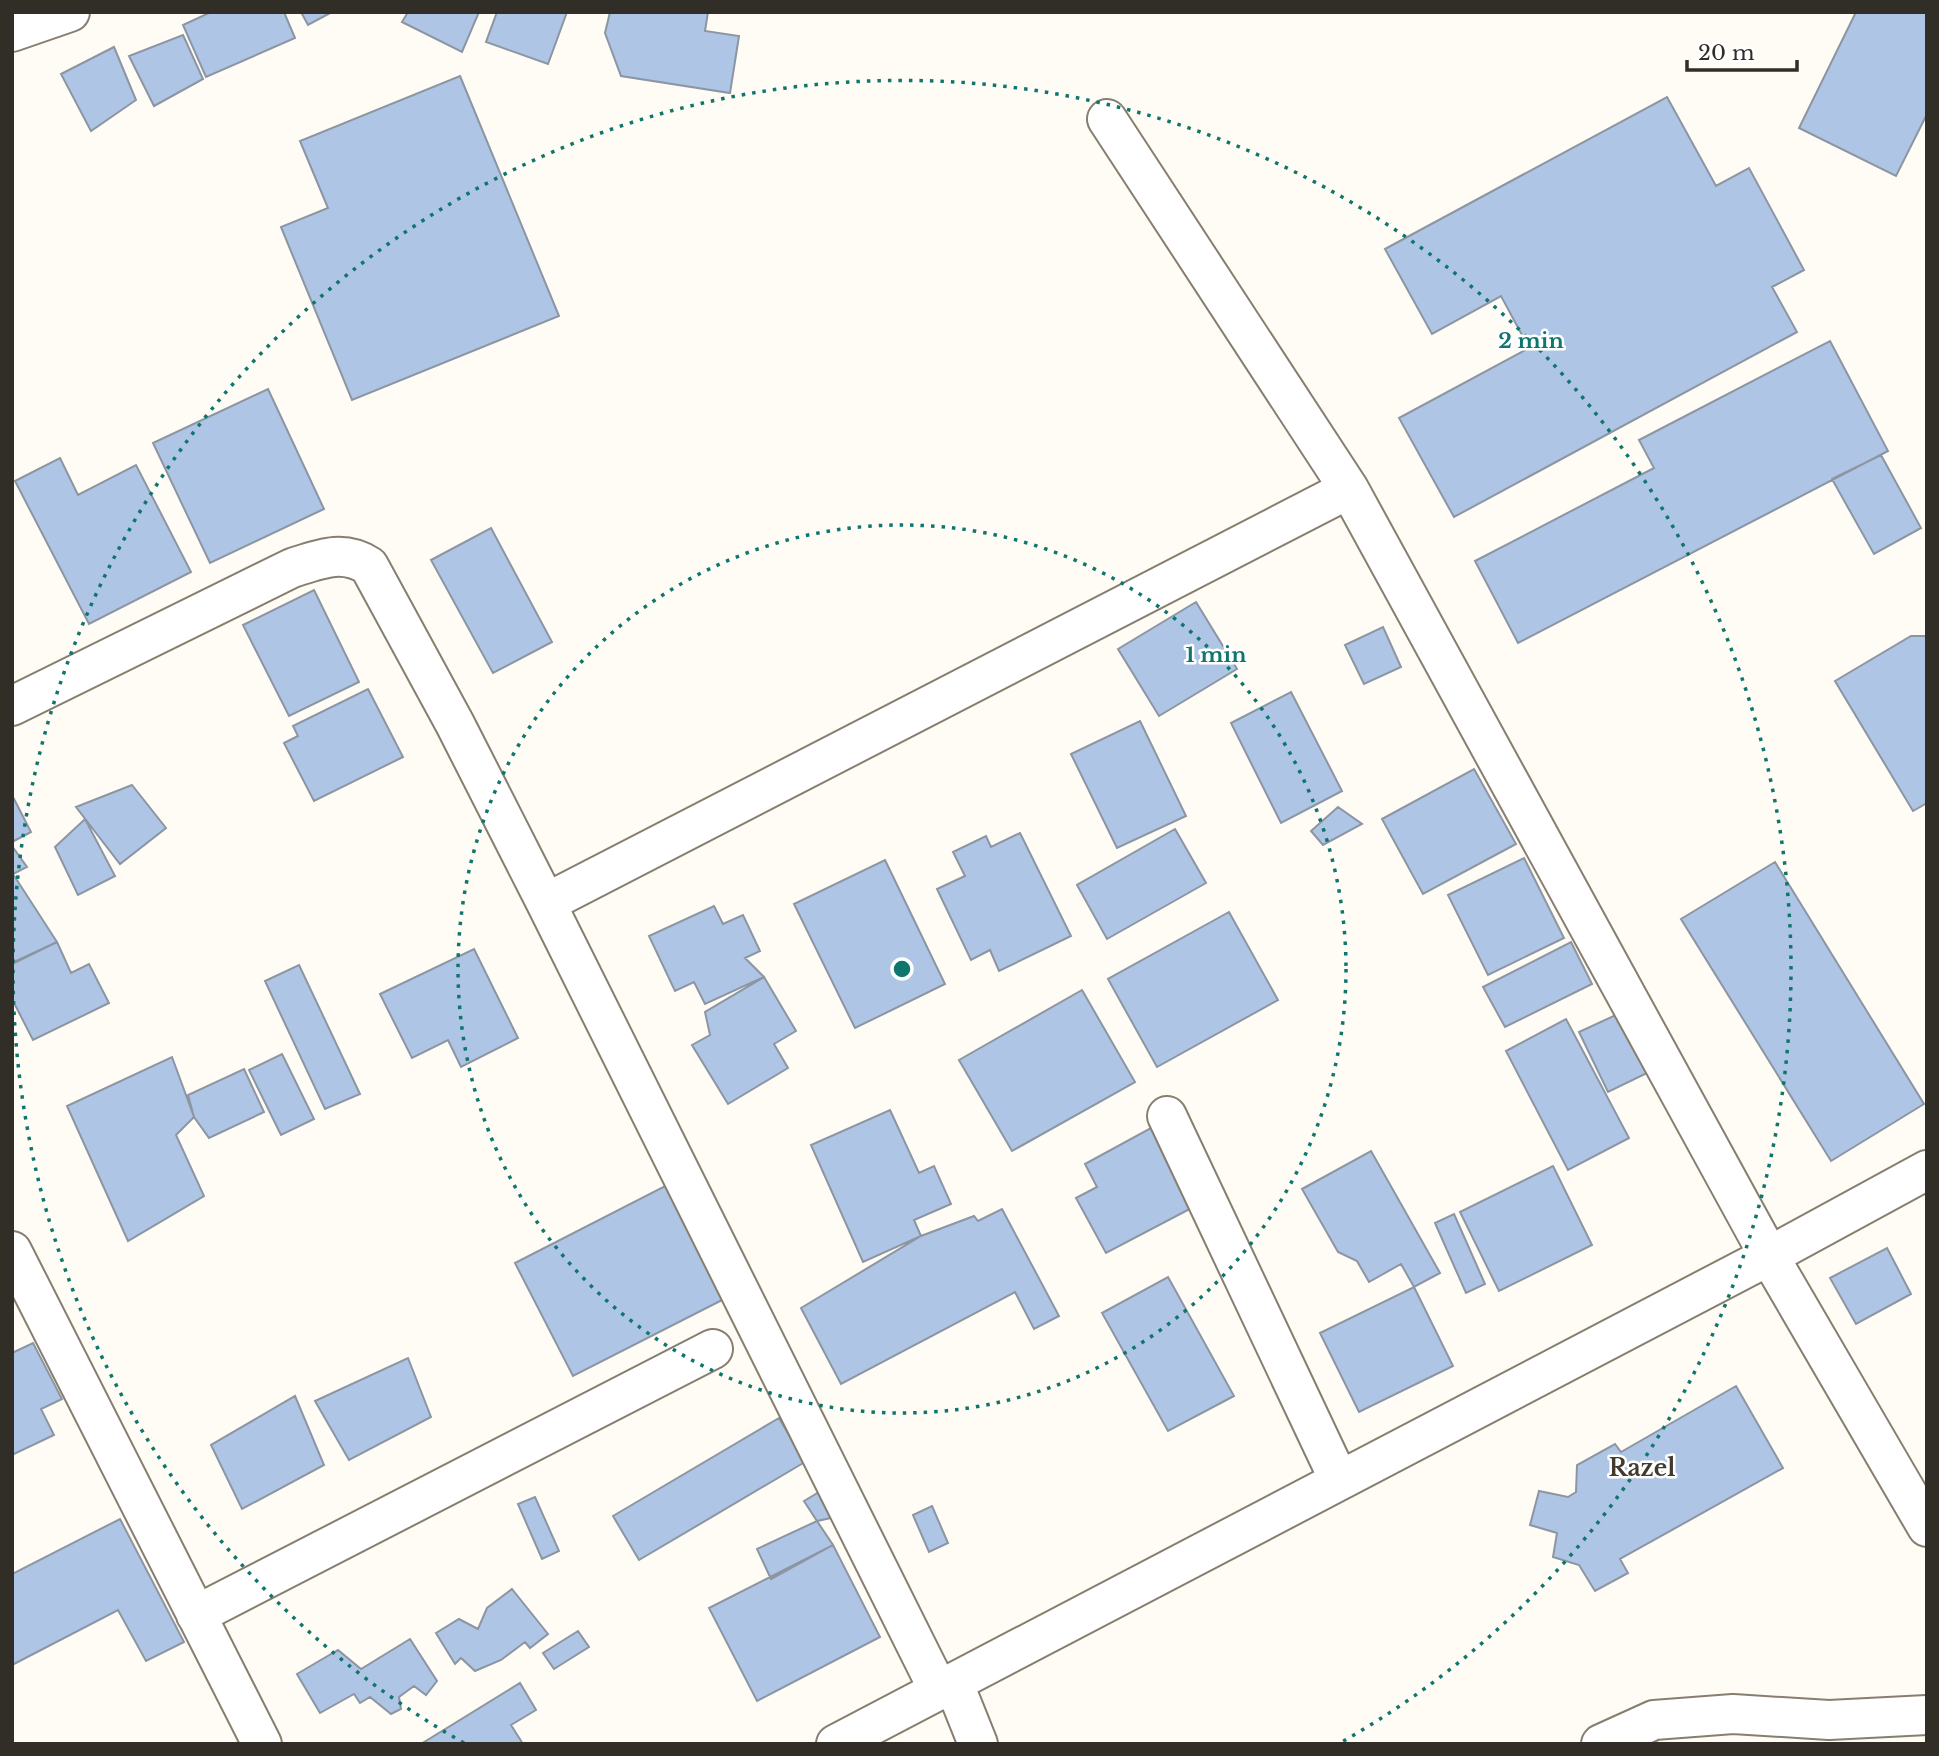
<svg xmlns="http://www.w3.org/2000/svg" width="1939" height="1756" font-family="'Libre Baskerville',serif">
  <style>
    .building { fill: #afc5e5; stroke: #8c95a2; stroke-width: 2 }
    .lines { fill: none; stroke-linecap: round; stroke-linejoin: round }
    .minor-casing { stroke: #877e70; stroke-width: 42 }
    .minor { stroke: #fff; stroke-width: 38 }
    .ring { fill: none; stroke: #0f766e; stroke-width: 3.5; stroke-dasharray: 3.5 7 }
    .labels { text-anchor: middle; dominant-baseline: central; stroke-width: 5; stroke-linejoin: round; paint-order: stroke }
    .quarter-label { font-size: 23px; font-weight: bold; fill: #423a2f; stroke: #fff }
    .centre { fill: #0f766e; stroke: #fff; stroke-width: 3.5 }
    .ring-label { font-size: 21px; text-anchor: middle; font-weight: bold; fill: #0f766e; stroke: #fff; stroke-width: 5; stroke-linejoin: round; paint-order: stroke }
  </style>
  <rect width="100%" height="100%" fill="#fffbf5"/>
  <!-- building -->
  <path class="building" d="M 211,12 L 284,12 L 295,38 L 206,77 L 183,25 Z
    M 301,12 L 332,12 L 308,25 Z
    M 408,12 L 479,12 L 462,52 L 402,22 Z
    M 497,12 L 567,12 L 548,64 L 486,42 Z
    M 610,12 L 708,12 L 705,31 L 739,36 L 730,93 L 621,76 L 605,33 Z
    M 1856,12 L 1927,12 L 1927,114 L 1896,176 L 1799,128 Z
    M 183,35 L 203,79 L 154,106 L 129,56 Z
    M 114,47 L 136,100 L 91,131 L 61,74 Z
    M 460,76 L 559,316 L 352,400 L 281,227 L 328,208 L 300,141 Z
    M 1667,97 L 1716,186 L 1749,168 L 1804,270 L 1772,287 L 1797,332 L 1454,517 L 1399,418 L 1529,348 L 1501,296 L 1432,334 L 1385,249 Z
    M 1830,341 L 1888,451 L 1518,643 L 1475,561 L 1654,468 L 1639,440 Z
    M 268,389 L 324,509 L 210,563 L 153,443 Z
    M 1881,455 L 1921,528 L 1874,554 L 1832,479 Z
    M 60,458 L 78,495 L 136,465 L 191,572 L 89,624 L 15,481 Z
    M 491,528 L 552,642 L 493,673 L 431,560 Z
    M 314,590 L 359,682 L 289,716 L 243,625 Z
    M 1196,602 L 1237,669 L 1159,716 L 1118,649 Z
    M 1383,627 L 1401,667 L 1364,684 L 1345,645 Z
    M 1911,636 L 1927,636 L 1927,803 L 1913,811 L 1835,681 Z
    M 368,689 L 403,757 L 314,801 L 284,743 L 298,736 L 293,726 Z
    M 1291,692 L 1342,791 L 1281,823 L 1231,723 Z
    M 1140,721 L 1186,816 L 1117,848 L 1071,754 Z
    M 1474,769 L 1516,844 L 1423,894 L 1382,819 Z
    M 132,785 L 166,828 L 120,864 L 76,807 Z
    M 12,795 L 31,832 L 12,842 Z
    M 1338,807 L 1362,824 L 1323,845 L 1311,831 Z
    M 85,819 L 115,876 L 78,895 L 55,847 Z
    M 1175,829 L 1206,883 L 1107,939 L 1077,885 Z
    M 1020,833 L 1071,936 L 999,971 L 990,950 L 971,960 L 937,889 L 965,876 L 953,852 L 986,836 L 991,847 Z
    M 12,846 L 27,867 L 13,874 L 57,942 L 12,963 Z
    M 1524,858 L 1564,938 L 1488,975 L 1448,895 Z
    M 885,860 L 945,984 L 855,1028 L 794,904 Z
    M 1775,862 L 1924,1104 L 1831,1161 L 1681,919 Z
    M 714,906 L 723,924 L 743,915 L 760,951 L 745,958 L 764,977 L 705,1004 L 694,982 L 675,991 L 649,936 Z
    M 1229,912 L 1278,1000 L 1157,1067 L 1108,979 Z
    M 57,942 L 71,973 L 89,964 L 109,1003 L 33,1040 L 12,999 L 12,964 Z
    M 1571,942 L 1592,984 L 1505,1027 L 1483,987 Z
    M 474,949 L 518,1038 L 461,1067 L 448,1040 L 412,1058 L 380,994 Z
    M 299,965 L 360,1094 L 325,1109 L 265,981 Z
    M 764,977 L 796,1031 L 774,1044 L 788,1068 L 728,1104 L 692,1045 L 710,1035 L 705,1012 Z
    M 1082,990 L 1135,1082 L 1012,1151 L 959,1060 Z
    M 1618,1014 L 1647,1073 L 1608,1092 L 1579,1032 Z
    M 1566,1019 L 1629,1138 L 1568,1170 L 1506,1051 Z
    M 282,1054 L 314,1119 L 281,1135 L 249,1070 Z
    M 172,1057 L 194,1117 L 176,1135 L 204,1196 L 128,1241 L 67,1106 Z
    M 244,1069 L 264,1112 L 209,1138 L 194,1117 L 188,1095 Z
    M 890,1110 L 919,1173 L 934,1166 L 951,1204 L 914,1220 L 921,1236 L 863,1262 L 811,1145 Z
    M 1160,1123 L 1203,1202 L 1106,1253 L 1076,1198 L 1097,1187 L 1085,1164 Z
    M 1371,1151 L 1440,1273 L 1414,1287 L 1401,1264 L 1369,1282 L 1357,1261 L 1338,1252 L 1302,1189 Z
    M 1553,1166 L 1592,1245 L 1499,1291 L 1460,1212 Z
    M 671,1183 L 730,1296 L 573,1376 L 515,1263 Z
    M 1002,1209 L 1059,1316 L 1034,1329 L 1015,1292 L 841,1384 L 801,1308 L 921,1236 L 974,1216 L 978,1221 Z
    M 1454,1214 L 1485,1284 L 1466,1293 L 1435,1223 Z
    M 1887,1248 L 1911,1294 L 1856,1324 L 1830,1278 Z
    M 1168,1277 L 1234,1396 L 1168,1431 L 1102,1313 Z
    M 1414,1287 L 1453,1366 L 1359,1412 L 1320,1333 Z
    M 33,1343 L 62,1399 L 41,1409 L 54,1435 L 12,1455 L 12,1353 Z
    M 408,1358 L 431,1417 L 349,1460 L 315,1401 Z
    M 1736,1386 L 1783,1468 L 1620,1559 L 1628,1573 L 1595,1591 L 1579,1565 L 1553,1557 L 1557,1533 L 1530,1525 L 1539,1491 L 1568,1497 L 1576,1492 L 1577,1465 L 1615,1444 L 1621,1452 Z
    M 295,1396 L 324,1465 L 242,1509 L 211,1445 Z
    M 779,1418 L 805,1462 L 639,1560 L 613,1516 Z
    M 819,1492 L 835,1517 L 817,1521 L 804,1501 Z
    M 535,1497 L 559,1551 L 542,1559 L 518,1504 Z
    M 932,1506 L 948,1543 L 929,1552 L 913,1515 Z
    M 120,1519 L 184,1642 L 146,1661 L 118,1610 L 12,1665 L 12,1574 Z
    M 817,1521 L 833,1545 L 771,1579 L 757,1549 Z
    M 833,1545 L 880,1637 L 757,1701 L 709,1608 Z
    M 512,1589 L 548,1634 L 530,1648 L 525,1642 L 501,1660 L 475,1671 L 461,1658 L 455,1664 L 436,1633 L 459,1619 L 478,1629 L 487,1608 Z
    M 578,1631 L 589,1647 L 554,1669 L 543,1653 Z
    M 410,1639 L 437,1681 L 426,1695 L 414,1686 L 399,1697 L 401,1709 L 391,1714 L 370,1697 L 360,1703 L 354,1694 L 320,1713 L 297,1674 L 338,1650 L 361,1669 Z
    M 520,1683 L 536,1710 L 511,1725 L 523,1744 L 421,1744 Z"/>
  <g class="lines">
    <defs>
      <path id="minor" d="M 12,32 L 70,12
        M 1107,119 L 1349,489 L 1769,1256 L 1927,1527
        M 12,706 L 292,568 C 320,559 343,549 369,566 L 455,724 L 546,903 L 939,1691
        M 546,903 L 1349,489
        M 1167,1116 L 1339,1480
        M 12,1251 L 262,1744
        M 196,1615 L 713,1349
        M 954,1684 L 978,1744
        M 836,1744 L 1769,1256 L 1927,1170
        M 1601,1744 L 1654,1720 L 1733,1714 L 1829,1720 L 1927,1715"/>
    </defs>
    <!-- minor casing -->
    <use href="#minor" class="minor-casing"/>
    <!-- minor -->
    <use href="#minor" class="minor"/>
  </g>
  <!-- distance rings -->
  <g class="ring">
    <circle cx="902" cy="969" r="444"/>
    <path d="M464 1743A889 889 0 1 1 1340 1743"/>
  </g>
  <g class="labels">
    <!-- quarter labels -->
    <g class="quarter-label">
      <text x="1642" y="1468">Razel</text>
    </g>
  </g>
  <circle cx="902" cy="969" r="10" class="centre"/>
  <g class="ring-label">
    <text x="1531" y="348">2 min</text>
    <text x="1216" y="662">1 min</text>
  </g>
  <!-- border -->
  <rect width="1939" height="1756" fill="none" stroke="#312d27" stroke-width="28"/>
  <!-- scale -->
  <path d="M1687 60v10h110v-10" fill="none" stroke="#312d27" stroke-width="3.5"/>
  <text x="1698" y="60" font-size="21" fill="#312d27" stroke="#ffffff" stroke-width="5" paint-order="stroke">20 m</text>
</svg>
